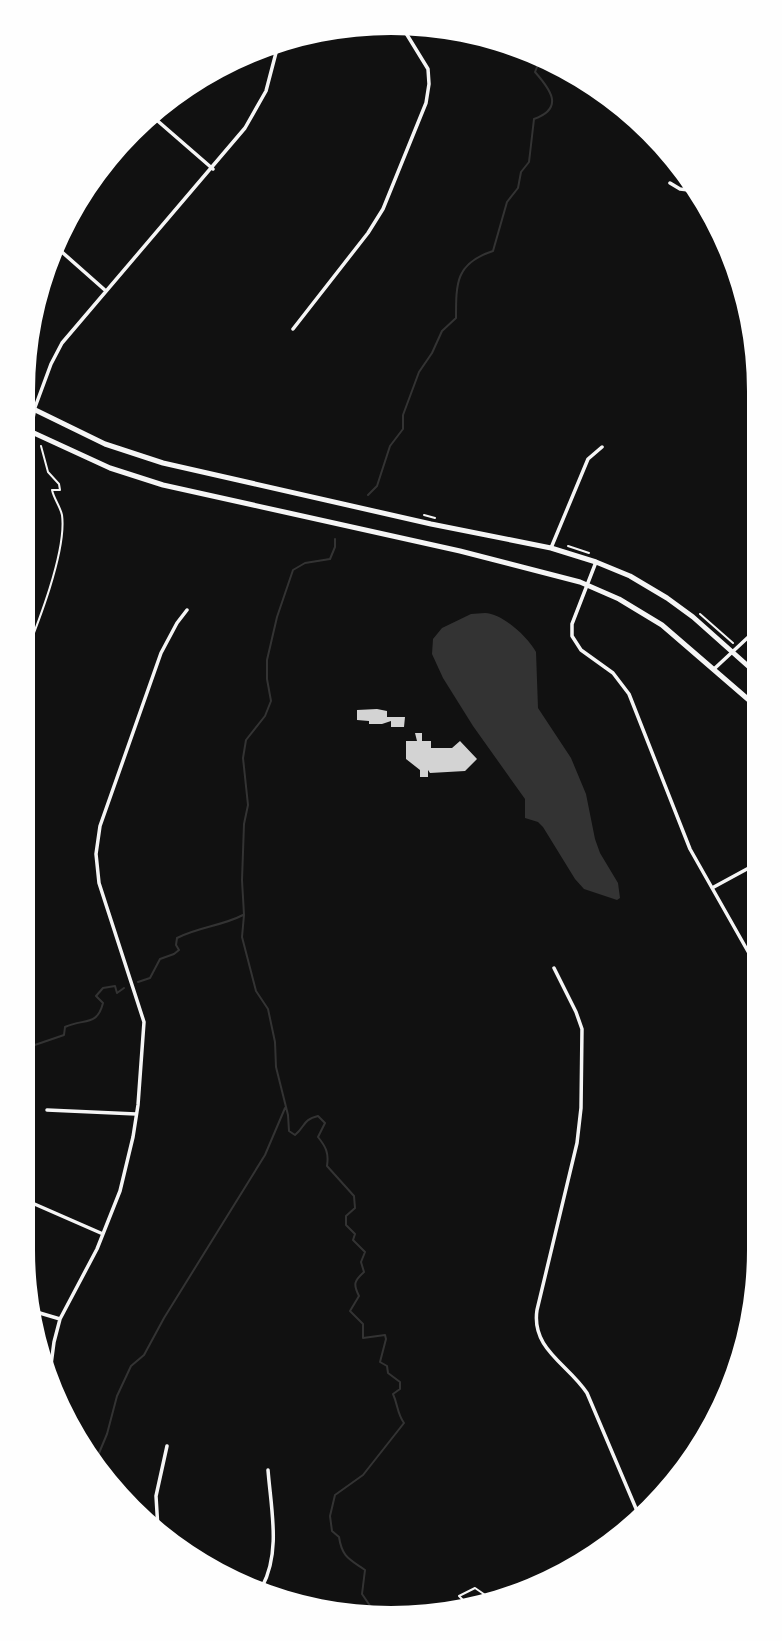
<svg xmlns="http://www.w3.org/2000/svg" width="782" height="1641" font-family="Poppins,sans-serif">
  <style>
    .water { fill: #333 }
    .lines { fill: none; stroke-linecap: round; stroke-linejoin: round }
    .stream { stroke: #333; stroke-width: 2 }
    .building { fill: #d3d3d3 }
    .path { stroke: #f5f5f5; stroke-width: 2 }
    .minor { stroke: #f5f5f5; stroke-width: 3.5 }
    .tertiary { stroke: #f5f5f5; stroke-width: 4.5 }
    .primary { stroke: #f5f5f5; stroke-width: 5 }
  </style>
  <rect width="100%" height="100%" fill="#111"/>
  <!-- water -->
  <path class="water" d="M 485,613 C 503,614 527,636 536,652 L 538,708 L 571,758 L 586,794 L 595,839 L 600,853 L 618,883 L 620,898 L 617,900 L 584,889 L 575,879 L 543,827 L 538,822 L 525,818 L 525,799 L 473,726 L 443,678 L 432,654 L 433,639 L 442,628 L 471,614 Z"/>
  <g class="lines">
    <!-- stream -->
    <path class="stream" d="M 368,495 L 377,486 L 390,446 L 403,429 L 403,415 L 419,372 L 432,353 L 442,331 L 456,318 C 456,282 456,263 493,251 L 507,202 L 518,188 L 521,172 L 529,162 L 534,119 C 565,108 550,89 535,72 L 539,62 L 551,62
      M 335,539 L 335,547 L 330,559 L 305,563 L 293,570 L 277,617 L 267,660 L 267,679 L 271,701 L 265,716 L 246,740 L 243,758 L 248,805 L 244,824 L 242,880 L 244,915 L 242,937 L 256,991 L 268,1009 L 275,1042 L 276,1067 L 288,1115 L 289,1131 L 295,1135 C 306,1126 302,1120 318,1116 L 325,1123 L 318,1137 C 326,1147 329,1153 327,1166 L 354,1196 L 355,1208 L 346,1216 L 346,1225 L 355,1234 L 353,1240 L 365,1252 L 361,1262 L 364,1272 C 354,1281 353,1284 359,1296 L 350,1311 L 363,1324 L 363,1338 L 385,1335 L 386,1339 L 380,1362 L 387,1366 L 388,1373 L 400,1382 L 400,1389 L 393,1394 C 398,1405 397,1413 404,1423 L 363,1475 L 335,1495 L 330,1516 L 332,1531 L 339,1537 C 342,1557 349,1559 365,1570 L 362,1594 L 375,1613
      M 138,982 L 150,978 L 160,959 L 174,954 L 179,950 L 176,945 L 177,938 C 198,927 222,926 243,915
      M 23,1049 L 64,1035 L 65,1027 C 84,1018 97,1027 103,1003 L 96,996 L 103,988 L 115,986 L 117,993 L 124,988
      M 94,1465 L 107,1434 L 117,1396 L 131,1366 L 144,1355 L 164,1318 L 265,1155 L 285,1108"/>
  </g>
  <!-- building -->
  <path class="building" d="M 377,709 L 387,711 L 387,717 L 405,717 L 404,727 L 391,727 L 391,721 L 382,724 L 369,724 L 369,721 L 357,720 L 357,710 Z
    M 415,733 L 422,733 L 422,741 L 431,741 L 431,748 L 452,748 L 460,741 L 477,759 L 465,771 L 430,773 L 428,770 L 428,777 L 420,777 L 420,770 L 406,759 L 406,741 L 417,741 Z"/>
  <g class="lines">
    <!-- path -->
    <path class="path" d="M 424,515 L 435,518
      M 568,546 L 589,553
      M 700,614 L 733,643
      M 23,661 C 37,626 67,551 62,515 C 60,506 54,499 52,490 L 60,490 L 59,484 L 48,472 L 41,446
      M 469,1606 L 459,1596 L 475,1588 L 491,1599"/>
    <!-- minor -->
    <path class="minor" d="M 152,116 L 213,169
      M 670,183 L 680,189 L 697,191
      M 54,245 L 106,291
      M 293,329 L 368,233 L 383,209 L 426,103 L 429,84 L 428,69 L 401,25
      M 34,410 L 51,364 L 62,343 L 245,128 L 266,91 L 278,45
      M 551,548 L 588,459 L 602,447
      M 596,562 L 572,624 L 572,636 L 581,650 L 613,673 L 629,694 L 690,849 L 750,955
      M 714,669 L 757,629
      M 712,888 L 758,863
      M 554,968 L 576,1012 L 582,1029 L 581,1108 L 577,1143 L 537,1310 C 531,1349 568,1364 587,1393 L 640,1518
      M 47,1110 L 136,1114
      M 23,1199 L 103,1234
      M 33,1311 L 60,1319
      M 49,1380 L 54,1342 L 60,1319 L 97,1249 L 120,1191 L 133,1137 L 138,1105 L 144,1022 L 99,883 L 96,854 L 100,826 L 161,653 L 177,623 L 187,610
      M 158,1529 L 156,1496 L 167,1446
      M 262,1587 C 281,1552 271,1509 268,1470"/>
    <!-- tertiary -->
    <path class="tertiary" d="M 23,420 L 33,410
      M 23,446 L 30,432 L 34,410"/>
    <!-- primary -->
    <path class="primary" d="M 23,404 L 105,444 L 163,463 L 431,524 L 551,548 L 596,562 L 630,576 L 667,598 L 693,617 L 757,674
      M 23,428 L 110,468 L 163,485 L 460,551 L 580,582 L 619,599 L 662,625 L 757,707"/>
  </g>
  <!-- crop -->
  <path d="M0 0H782V1641H0ZM391 35H391A356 356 0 0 1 747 391V1250A356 356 0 0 1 391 1606H391A356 356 0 0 1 35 1250V391A356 356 0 0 1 391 35Z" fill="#fefefe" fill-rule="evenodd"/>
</svg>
